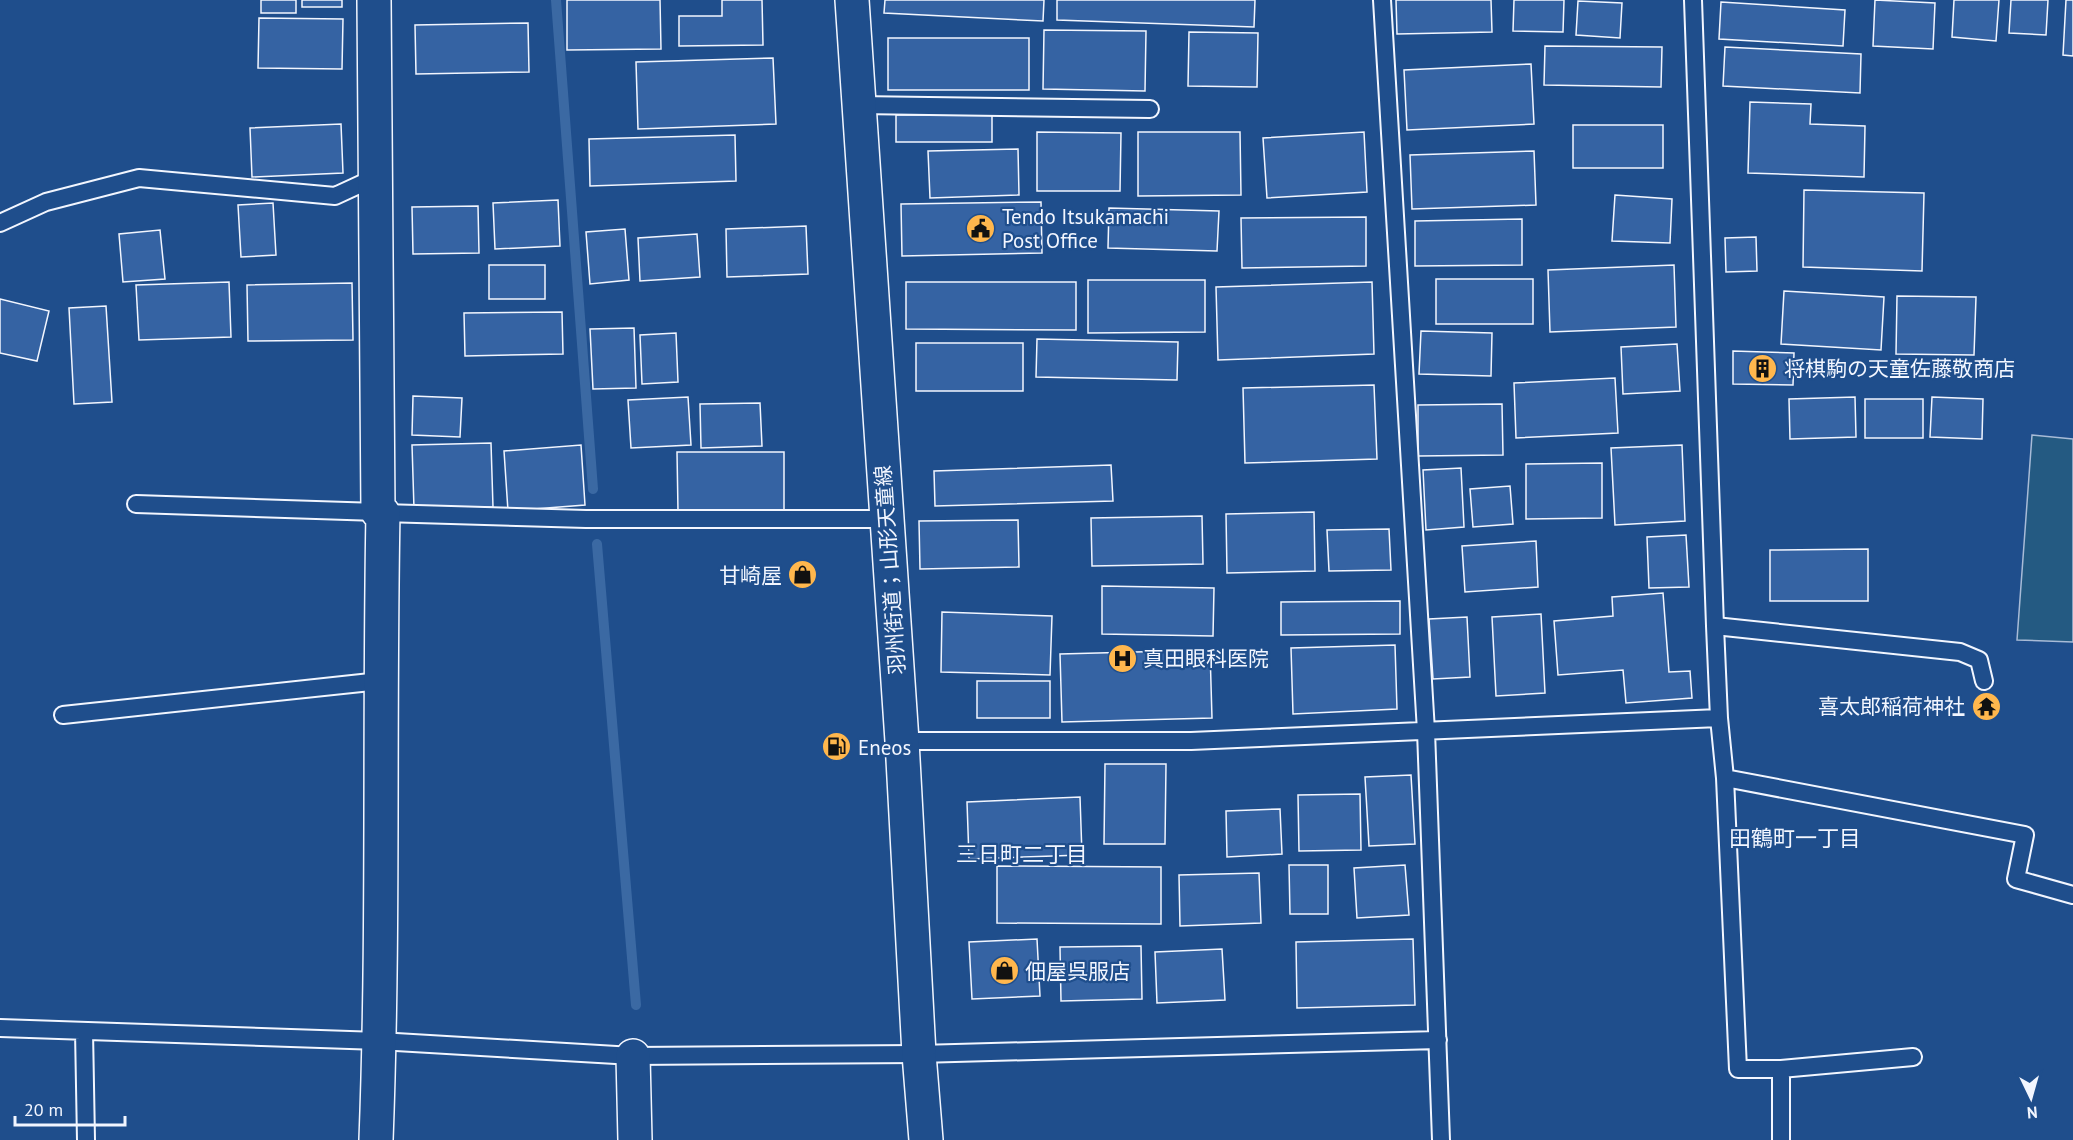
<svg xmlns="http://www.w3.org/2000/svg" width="2073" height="1140" font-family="'PT Sans','Noto Sans JP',sans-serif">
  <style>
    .green { fill: #245a82; stroke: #a8bbd7; stroke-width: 1.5 }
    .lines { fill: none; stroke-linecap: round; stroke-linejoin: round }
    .stream { stroke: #3b69a3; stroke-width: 10 }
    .building { fill: #3563a3; stroke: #f2f6ff; stroke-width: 1.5 }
    .lane-casing { stroke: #f2f6ff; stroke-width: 20 }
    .street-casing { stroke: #f2f6ff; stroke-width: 36 }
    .primary-casing { stroke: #f2f6ff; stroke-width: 36 }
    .lane { stroke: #1f4e8c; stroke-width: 16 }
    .street { stroke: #1f4e8c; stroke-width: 33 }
    .primary { stroke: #1f4e8c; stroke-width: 33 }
    .labels { text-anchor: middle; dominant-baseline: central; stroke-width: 4.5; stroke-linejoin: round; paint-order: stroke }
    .poi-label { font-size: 21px; fill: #f2f6ff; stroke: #1f4e8c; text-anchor: start }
    .street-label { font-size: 21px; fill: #f2f6ff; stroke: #1f4e8c }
    .neighbourhood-label { font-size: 22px; fill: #f2f6ff; stroke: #1f4e8c }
  </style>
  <rect width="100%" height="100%" fill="#1f4e8c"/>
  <!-- green -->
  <path class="green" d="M 2032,435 L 2073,439 L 2073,642 L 2017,640 Z"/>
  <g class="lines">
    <!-- stream -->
    <path class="stream" d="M 556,0 L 593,489
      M 597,544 L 636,1005"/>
  </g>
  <!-- building -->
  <path class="building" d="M 261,0 L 296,0 L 296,13 L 261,13 Z
    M 302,0 L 342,0 L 342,7 L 302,7 Z
    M 567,0 L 660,0 L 661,49 L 567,50 Z
    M 722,0 L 762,0 L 763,45 L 679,46 L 679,16 L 722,16 Z
    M 885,0 L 1044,0 L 1043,21 L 884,13 Z
    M 1057,0 L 1255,0 L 1254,27 L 1057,20 Z
    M 1396,0 L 1491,0 L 1492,32 L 1397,34 Z
    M 1514,0 L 1564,0 L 1563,32 L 1513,31 Z
    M 1875,0 L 1935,3 L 1933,49 L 1873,46 Z
    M 1954,0 L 1999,0 L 1996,41 L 1952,37 Z
    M 2011,0 L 2048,0 L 2046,35 L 2009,33 Z
    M 2066,0 L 2073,0 L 2073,56 L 2063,55 Z
    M 1578,1 L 1622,3 L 1620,38 L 1576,35 Z
    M 1721,2 L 1845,10 L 1843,46 L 1719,39 Z
    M 259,18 L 343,19 L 342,69 L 258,68 Z
    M 528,23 L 529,72 L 416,74 L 415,25 Z
    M 1044,30 L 1146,31 L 1145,91 L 1043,89 Z
    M 1189,32 L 1258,33 L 1257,87 L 1188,86 Z
    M 888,38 L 1029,38 L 1029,90 L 888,90 Z
    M 1545,46 L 1662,47 L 1661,87 L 1544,85 Z
    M 1725,47 L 1861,54 L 1860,93 L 1723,86 Z
    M 773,58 L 776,124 L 638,129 L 636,62 Z
    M 1531,64 L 1534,124 L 1407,130 L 1404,70 Z
    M 1750,102 L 1811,104 L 1810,124 L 1865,126 L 1864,177 L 1748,173 Z
    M 896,115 L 992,115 L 992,142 L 896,142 Z
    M 341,124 L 343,173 L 252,177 L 250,128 Z
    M 1573,125 L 1663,125 L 1663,168 L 1573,168 Z
    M 1037,132 L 1121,133 L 1120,191 L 1037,191 Z
    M 1138,132 L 1240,132 L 1241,195 L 1138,196 Z
    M 1364,132 L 1367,192 L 1267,198 L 1263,138 Z
    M 735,135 L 736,181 L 590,186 L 589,139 Z
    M 1018,149 L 1019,195 L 930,198 L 928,151 Z
    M 1534,151 L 1536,205 L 1412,209 L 1410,155 Z
    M 1804,190 L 1924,193 L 1922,271 L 1803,267 Z
    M 1615,195 L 1672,199 L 1670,243 L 1612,241 Z
    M 558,200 L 560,246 L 495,249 L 493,203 Z
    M 1041,202 L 1042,253 L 902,256 L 901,204 Z
    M 273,203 L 276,255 L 241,257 L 238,205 Z
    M 478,206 L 479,253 L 413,254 L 412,207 Z
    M 1109,208 L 1219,211 L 1217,251 L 1108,248 Z
    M 1366,217 L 1366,266 L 1242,268 L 1241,218 Z
    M 1522,219 L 1522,265 L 1415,266 L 1415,221 Z
    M 806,226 L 808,274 L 727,277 L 726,229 Z
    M 625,229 L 629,280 L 590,284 L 586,232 Z
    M 160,230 L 165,279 L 123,282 L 119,234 Z
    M 697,234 L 700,277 L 640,281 L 638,238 Z
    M 1756,237 L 1757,271 L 1726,272 L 1725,238 Z
    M 489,265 L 545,265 L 545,299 L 489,299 Z
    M 1674,265 L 1676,327 L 1550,332 L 1548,270 Z
    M 1436,279 L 1533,279 L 1533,324 L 1436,324 Z
    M 1088,280 L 1205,280 L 1205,332 L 1088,333 Z
    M 229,282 L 231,337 L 139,340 L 136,285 Z
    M 906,282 L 1076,282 L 1076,330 L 906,329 Z
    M 1372,282 L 1374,354 L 1218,360 L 1216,287 Z
    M 352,283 L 353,340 L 248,341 L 247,285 Z
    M 1784,291 L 1884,297 L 1881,350 L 1781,344 Z
    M 1897,296 L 1976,297 L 1974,355 L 1896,354 Z
    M 0,299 L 49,311 L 37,361 L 0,353 Z
    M 106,306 L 112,402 L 74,404 L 69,308 Z
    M 562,312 L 563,354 L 465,356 L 464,313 Z
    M 634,328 L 636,388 L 593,389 L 590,329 Z
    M 1421,331 L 1492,333 L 1491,376 L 1419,374 Z
    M 676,333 L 678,382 L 642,384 L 640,335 Z
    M 1037,339 L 1178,342 L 1177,380 L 1036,377 Z
    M 916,343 L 1023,343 L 1023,391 L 916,391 Z
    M 1677,344 L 1680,391 L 1623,394 L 1621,347 Z
    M 1733,351 L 1794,353 L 1793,385 L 1733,384 Z
    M 1615,378 L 1618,433 L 1516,438 L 1514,383 Z
    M 1374,385 L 1377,459 L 1245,463 L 1243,388 Z
    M 413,396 L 462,398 L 460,437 L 412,435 Z
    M 688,397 L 691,445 L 631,448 L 628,400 Z
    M 1855,397 L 1856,437 L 1790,439 L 1789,399 Z
    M 1932,397 L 1983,399 L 1982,439 L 1930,437 Z
    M 1865,399 L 1923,399 L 1923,438 L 1865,438 Z
    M 760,403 L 762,446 L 701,448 L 700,404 Z
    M 1502,404 L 1503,455 L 1418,456 L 1418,405 Z
    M 491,443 L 493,507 L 414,509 L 412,445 Z
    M 581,445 L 585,505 L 508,511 L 504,451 Z
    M 1682,445 L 1685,521 L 1615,525 L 1611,448 Z
    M 677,452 L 784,452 L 784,510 L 678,511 Z
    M 1602,463 L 1602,518 L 1526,519 L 1526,464 Z
    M 1111,465 L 1113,501 L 935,506 L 934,471 Z
    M 1461,468 L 1464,527 L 1426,530 L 1423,470 Z
    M 1510,486 L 1513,524 L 1473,527 L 1470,489 Z
    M 1314,512 L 1315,571 L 1227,573 L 1226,514 Z
    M 1202,516 L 1203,564 L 1092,566 L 1091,518 Z
    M 1018,520 L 1019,567 L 920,569 L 919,521 Z
    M 1389,529 L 1391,570 L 1329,571 L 1327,530 Z
    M 1686,535 L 1689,587 L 1649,588 L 1647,537 Z
    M 1536,541 L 1538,587 L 1465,592 L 1462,546 Z
    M 1868,549 L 1868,601 L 1770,601 L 1770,550 Z
    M 1102,586 L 1214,588 L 1213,636 L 1102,634 Z
    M 1663,593 L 1669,672 L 1690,671 L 1692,698 L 1626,703 L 1623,670 L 1558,675 L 1554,621 L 1613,616 L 1612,597 Z
    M 1400,601 L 1400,634 L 1281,635 L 1281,602 Z
    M 942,612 L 1052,616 L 1050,675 L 941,672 Z
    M 1541,614 L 1545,693 L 1496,696 L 1492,617 Z
    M 1467,617 L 1470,677 L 1433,679 L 1429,619 Z
    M 1395,645 L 1397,709 L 1293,714 L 1291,648 Z
    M 1210,650 L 1212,718 L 1062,722 L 1060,654 Z
    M 977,681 L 1050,681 L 1050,718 L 977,718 Z
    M 1105,764 L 1166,764 L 1165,844 L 1104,844 Z
    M 1411,775 L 1415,844 L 1369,846 L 1365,777 Z
    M 1360,794 L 1361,850 L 1299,851 L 1298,795 Z
    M 1080,797 L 1082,855 L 969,859 L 967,802 Z
    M 1280,809 L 1282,854 L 1227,857 L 1226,811 Z
    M 1289,865 L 1328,865 L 1328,914 L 1290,914 Z
    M 1405,865 L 1409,915 L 1357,918 L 1354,868 Z
    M 997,866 L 1161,867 L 1161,924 L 997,923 Z
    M 1259,873 L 1261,923 L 1180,926 L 1179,875 Z
    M 1037,939 L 1040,996 L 972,999 L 969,942 Z
    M 1413,939 L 1415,1005 L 1297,1008 L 1296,942 Z
    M 1141,946 L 1142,999 L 1061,1001 L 1060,947 Z
    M 1222,949 L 1225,1000 L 1157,1003 L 1155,952 Z"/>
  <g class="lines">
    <defs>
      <path id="lane" d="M 1382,0 L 1426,731 L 1441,1140
        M 1693,0 L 1715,626 L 1719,718 L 1725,778 L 1738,1069 L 1781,1069 L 1781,1140
        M 858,105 L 1150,109
        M 0,223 L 46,202 L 139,178 L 335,196 L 374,178
        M 136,504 L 378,512
        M 383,513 L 586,519 L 887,519
        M 1715,626 L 1960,652 L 1979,660 L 1984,681
        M 63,715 L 380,681
        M 902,741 L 1191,741 L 1719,718
        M 1725,778 L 2025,835 L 2016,879 L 2073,895
        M 0,1028 L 379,1041 L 633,1056 L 919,1054 L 1438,1040
        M 84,1031 L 86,1140
        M 1781,1069 L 1913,1057"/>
      <path id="street" d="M 374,0 L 378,512 L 383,513 C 379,722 384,931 376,1140
        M 633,1056 L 635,1140"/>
      <path id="primary" d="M 852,0 L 902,741 L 919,1054 L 926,1140"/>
    </defs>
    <!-- lane casing -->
    <use href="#lane" class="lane-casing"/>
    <!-- street casing -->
    <use href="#street" class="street-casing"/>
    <!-- primary casing -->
    <use href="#primary" class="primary-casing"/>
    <!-- lane -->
    <use href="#lane" class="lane"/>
    <!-- street -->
    <use href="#street" class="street"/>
    <!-- primary -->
    <use href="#primary" class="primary"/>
  </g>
  <!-- icons -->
  <defs>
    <symbol id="civic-disc" viewBox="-11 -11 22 22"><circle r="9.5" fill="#ffb74d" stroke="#1f4e8c"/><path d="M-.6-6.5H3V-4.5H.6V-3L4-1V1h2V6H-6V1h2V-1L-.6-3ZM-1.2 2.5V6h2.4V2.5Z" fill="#111"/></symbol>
    <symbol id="building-disc" viewBox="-11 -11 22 22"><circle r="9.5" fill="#ffb74d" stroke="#1f4e8c"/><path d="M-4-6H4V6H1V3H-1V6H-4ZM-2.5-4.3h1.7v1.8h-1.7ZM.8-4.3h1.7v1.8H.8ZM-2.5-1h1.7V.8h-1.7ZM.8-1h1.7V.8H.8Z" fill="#111"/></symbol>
    <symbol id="shop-disc" viewBox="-11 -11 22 22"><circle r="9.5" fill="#ffb74d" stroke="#1f4e8c"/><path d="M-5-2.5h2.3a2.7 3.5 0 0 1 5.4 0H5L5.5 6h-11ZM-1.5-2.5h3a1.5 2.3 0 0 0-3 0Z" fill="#111"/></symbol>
    <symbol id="hospital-disc" viewBox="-11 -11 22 22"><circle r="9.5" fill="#ffb74d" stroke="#1f4e8c"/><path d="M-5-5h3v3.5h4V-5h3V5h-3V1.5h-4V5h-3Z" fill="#111"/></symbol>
    <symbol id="temple-disc" viewBox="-11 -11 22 22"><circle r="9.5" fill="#ffb74d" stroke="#1f4e8c"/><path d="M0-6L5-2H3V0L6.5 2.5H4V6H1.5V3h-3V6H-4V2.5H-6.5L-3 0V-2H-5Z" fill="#111"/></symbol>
    <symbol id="fuel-disc" viewBox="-11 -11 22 22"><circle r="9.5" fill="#ffb74d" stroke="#1f4e8c"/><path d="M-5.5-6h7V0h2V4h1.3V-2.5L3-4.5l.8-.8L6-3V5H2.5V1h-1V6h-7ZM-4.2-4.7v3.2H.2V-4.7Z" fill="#111"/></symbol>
  </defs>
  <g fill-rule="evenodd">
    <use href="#civic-disc" x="964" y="212" width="33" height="33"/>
    <use href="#building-disc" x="1746" y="352" width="33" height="33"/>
    <use href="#shop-disc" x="786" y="558" width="33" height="33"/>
    <use href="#hospital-disc" x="1106" y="642" width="33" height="33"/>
    <use href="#temple-disc" x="1970" y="690" width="33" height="33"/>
    <use href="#fuel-disc" x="820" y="730" width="33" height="33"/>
    <use href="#shop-disc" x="988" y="954" width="33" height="33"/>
  </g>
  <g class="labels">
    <!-- poi labels -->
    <g class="poi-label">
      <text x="1002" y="216">Tendo Itsukamachi<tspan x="1002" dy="24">Post Office</tspan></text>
      <text x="1784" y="368">将棋駒の天童佐藤敬商店</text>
      <text x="782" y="575" text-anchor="end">甘崎屋</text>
      <text x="1143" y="658">真田眼科医院</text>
      <text x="1965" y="706" text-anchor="end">喜太郎稲荷神社</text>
      <text x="858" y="747">Eneos</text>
      <text x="1025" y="971">佃屋呉服店</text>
    </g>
    <!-- street labels -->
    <g class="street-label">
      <text transform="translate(890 570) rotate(-94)">羽州街道；山形天童線</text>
    </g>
    <!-- neighbourhood labels -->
    <g class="neighbourhood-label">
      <text x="1795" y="838">田鶴町一丁目</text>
      <text x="1022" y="854">三日町二丁目</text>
    </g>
  </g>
  <!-- north arrow -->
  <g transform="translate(2031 1098) rotate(175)" stroke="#1f4e8c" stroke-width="4.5" paint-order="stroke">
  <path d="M0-4.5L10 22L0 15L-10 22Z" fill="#f2f6ff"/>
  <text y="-9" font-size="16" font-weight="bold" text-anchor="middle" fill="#f2f6ff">N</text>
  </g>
  <!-- scale -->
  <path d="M15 1116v9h110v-9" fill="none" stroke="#f2f6ff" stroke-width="3"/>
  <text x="24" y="1116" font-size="18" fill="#f2f6ff" stroke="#1f4e8c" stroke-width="4.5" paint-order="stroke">20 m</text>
</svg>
